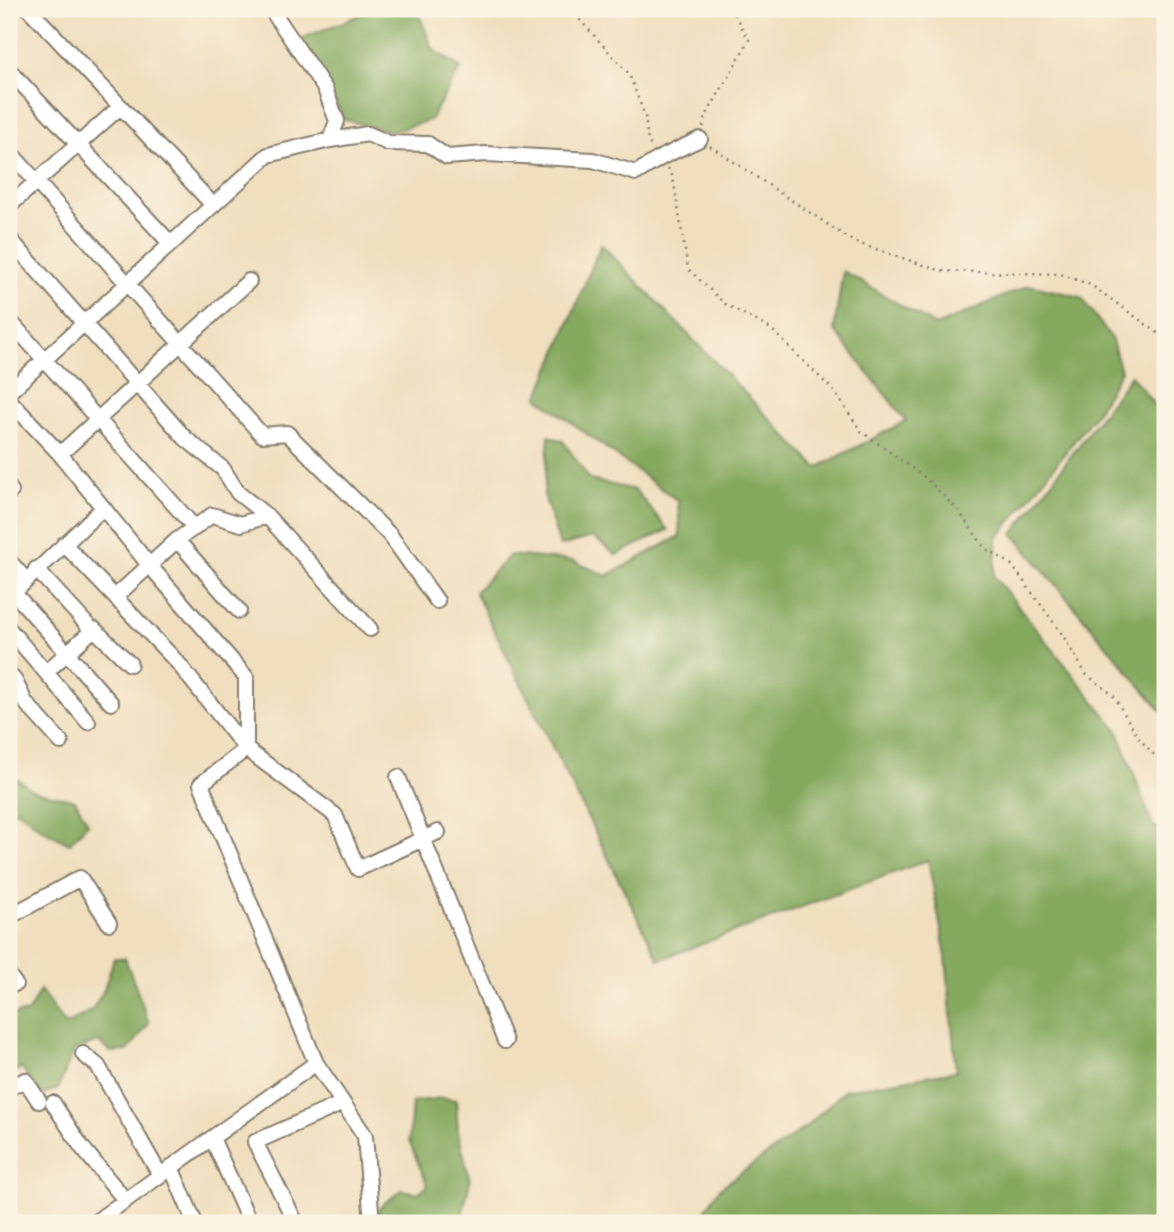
<svg xmlns="http://www.w3.org/2000/svg" width="1174" height="1232" font-family="'Architects Daughter',sans-serif">
  <style>
    .forest { fill: #85a95e; stroke: #50623d; stroke-width: 2 }
    .lines { fill: none; stroke-linecap: round; stroke-linejoin: round }
    .minor-casing { stroke: #867d6d; stroke-width: 18 }
    .path { stroke: #867d6d; stroke-width: 2.5; stroke-dasharray: 2 5; stroke-linecap: butt }
    .minor { stroke: #fff; stroke-width: 14 }
  </style>
  <rect width="100%" height="100%" fill="#fcf5e5"/>
  <filter id="ink" filterUnits="userSpaceOnUse"><feTurbulence type="fractalNoise" baseFrequency=".0143" numOctaves="2"/><feDisplacementMap in="SourceGraphic" scale="14" xChannelSelector="R" yChannelSelector="G"/><feConvolveMatrix kernelMatrix="1 2 1 2 8 2 1 2 1" color-interpolation-filters="sRGB"/></filter>
  <filter id="wash" filterUnits="userSpaceOnUse"><feTurbulence type="fractalNoise" baseFrequency=".00686" numOctaves="4" result="noise"/><feDisplacementMap in="SourceGraphic" scale="28" xChannelSelector="R" yChannelSelector="G"/><feGaussianBlur stdDeviation="1.57" result="paint"/><feColorMatrix in="noise" values="0 0 0 0 0 0 0 0 0 0 0 0 0 0 0 0 0 1.4 0 .05"/><feComposite in="paint" operator="in"/></filter>
  <g filter="url(#wash)">
    <rect width="100%" height="100%" fill="#f0debe"/>
    <!-- forest -->
    <path class="forest" d="M 354,9 L 421,9 L 419,14 L 433,49 L 461,68 L 430,120 L 392,132 L 345,120 L 300,39 L 360,15 Z
      M 601,244 L 817,468 L 906,421 L 834,330 L 843,271 L 936,326 L 1029,285 L 1081,297 L 1111,338 L 1121,371 L 1094,416 L 997,539 L 994,576 L 1118,731 L 1153,826 L 1165,830 L 1165,1223 L 697,1223 L 720,1188 L 807,1126 L 845,1090 L 956,1071 L 946,956 L 928,860 L 659,960 L 475,592 L 510,555 L 573,561 L 607,576 L 680,536 L 678,501 L 538,398 Z
      M 1131,375 L 1165,418 L 1165,715 L 1013,534 Z
      M 549,436 L 563,441 L 590,480 L 635,490 L 668,530 L 616,555 L 593,537 L 560,546 L 544,495 Z
      M 9,773 L 34,791 L 75,800 L 88,823 L 69,844 L 40,828 L 16,809 L 9,817 Z
      M 114,958 L 125,958 L 149,1023 L 128,1051 L 111,1052 L 99,1042 L 74,1050 L 58,1089 L 42,1095 L 21,1068 L 9,1077 L 9,1015 L 28,1012 L 40,990 L 65,1025 L 92,1010 L 104,990 Z
      M 442,1098 L 456,1100 L 458,1131 L 470,1181 L 462,1216 L 442,1223 L 368,1223 L 383,1204 L 402,1190 L 417,1193 L 428,1186 L 409,1141 L 412,1102 Z"/>
  </g>
  <g filter="url(#ink)">
    <g class="lines">
      <defs>
        <path id="minor" d="M 29,9 L 213,205
          M 9,70 L 171,244
          M 330,140 L 368,134 L 388,143 L 428,144 L 447,157 L 486,154 L 593,160 L 636,173 L 662,157 L 700,139
          M 9,151 L 262,435 L 287,433 L 390,535 L 437,601
          M 9,206 L 120,107
          M 9,238 L 185,438 L 223,469 L 238,493 L 267,516
          M 9,320 L 195,528
          M 9,392 L 268,155 L 330,140 L 337,121 L 325,89 L 271,9
          M 9,400 L 60,454 L 249,281
          M 60,454 L 150,566 L 246,677 L 246,749
          M 9,488 L 11,491 L 9,493
          M 177,540 L 212,515 L 241,524 L 267,516 L 370,629
          M 64,544 L 178,663 L 246,749
          M 9,561 L 26,580
          M 36,569 L 92,630
          M 9,587 L 111,703
          M 9,597 L 103,508
          M 115,597 L 177,540 L 239,611
          M 9,629 L 88,722
          M 46,672 L 94,629 L 130,664
          M 9,674 L 15,681 L 25,702 L 61,742
          M 398,777 L 505,1041
          M 9,901 L 16,913 L 80,878 L 109,923
          M 9,976 L 15,984
          M 83,1054 L 98,1066 L 160,1175
          M 316,1063 L 365,1136 L 372,1223
          M 9,1088 L 25,1080 L 39,1101
          M 53,1103 L 81,1146 L 125,1200
          M 212,1138 L 250,1223
          M 171,1167 L 195,1223
          M 94,1223 L 316,1063 L 201,784 L 246,749 L 335,815 L 358,869 L 438,832
          M 296,1223 L 255,1142 L 343,1103"/>
      </defs>
      <!-- minor casing -->
      <use href="#minor" class="minor-casing"/>
      <!-- path -->
      <path class="path" d="M 570,9 L 629,74 L 645,116 L 648,142 L 654,149
        M 703,127 L 706,116 L 749,40 L 731,9
        M 710,146 L 854,242 L 942,271 L 1060,274 L 1091,285 L 1165,338
        M 668,168 L 673,177 L 688,269 L 725,304 L 771,329 L 833,390 L 861,431 L 923,476 L 958,510 L 984,547 L 1011,564 L 1060,631 L 1086,674 L 1113,695 L 1140,740 L 1165,766"/>
      <!-- minor -->
      <use href="#minor" class="minor"/>
    </g>
  </g>
  <!-- margin -->
  <rect width="1174" height="1232" fill="none" stroke="#fcf5e5" stroke-width="35"/>
</svg>
